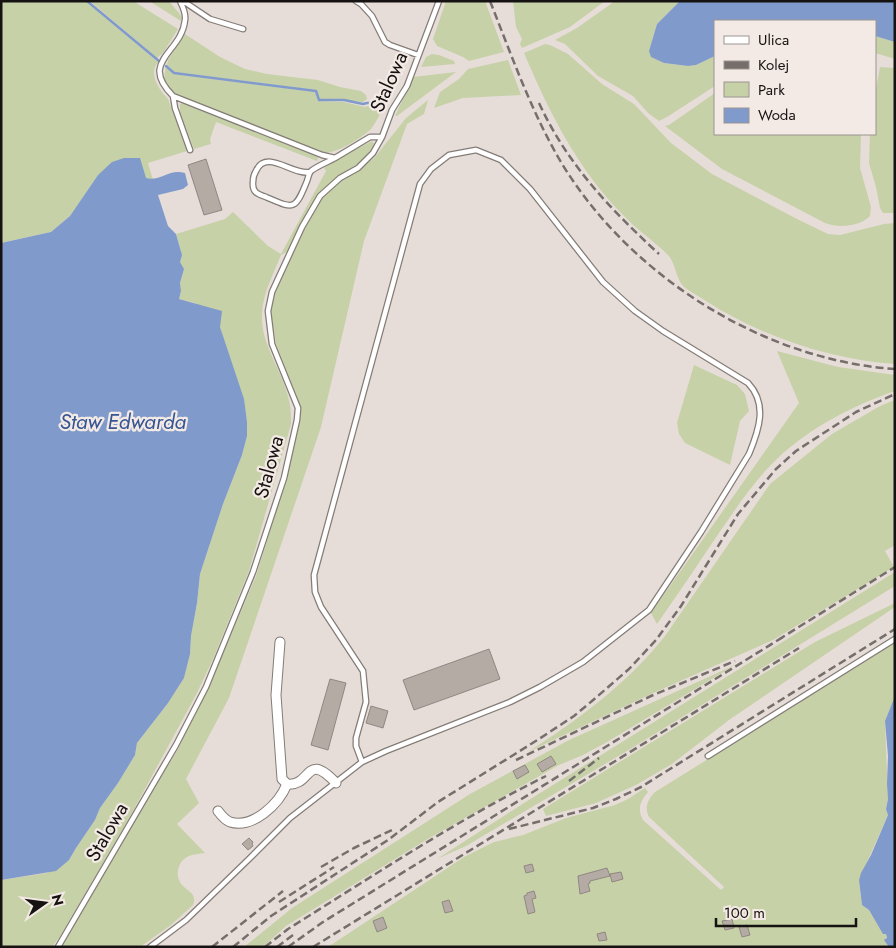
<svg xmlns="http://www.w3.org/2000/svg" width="896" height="948" font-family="Jost,sans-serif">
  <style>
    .green { fill: #c7d1a8 }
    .water { fill: #7f9acb }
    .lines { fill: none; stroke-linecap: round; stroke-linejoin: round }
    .stream { stroke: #7f9acb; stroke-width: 2.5 }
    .building { fill: #b4aba5; stroke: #908782 }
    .service-casing { stroke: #847c77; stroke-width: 7 }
    .minor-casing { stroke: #847c77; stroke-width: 11 }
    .service { stroke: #fff; stroke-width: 4.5 }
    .minor { stroke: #fff; stroke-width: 9 }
    .rail { stroke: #756e6b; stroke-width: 2.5; stroke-dasharray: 8 4; stroke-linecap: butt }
    .labels { text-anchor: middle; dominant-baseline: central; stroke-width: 4.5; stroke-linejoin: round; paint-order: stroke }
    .street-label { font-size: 20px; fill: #161211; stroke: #f4eae5 }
    .water-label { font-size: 21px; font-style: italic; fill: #355593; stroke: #f4eae5 }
  </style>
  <rect width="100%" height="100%" fill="#e7ddd8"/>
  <!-- green -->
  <path class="green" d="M 1,1 L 86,1 L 158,62 C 148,74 159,90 168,99 L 187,151 L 148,163 L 153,180 L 146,178 L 98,175 L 70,216 L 51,232 L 1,243 Z
    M 90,1 L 133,1 L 178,29 L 163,53 L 157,58 Z
    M 149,1 L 169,1 L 182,17 L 181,21 Z
    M 446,1 L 485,1 L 504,52 L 469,61 L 463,57 L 437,46 L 433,39 Z
    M 513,1 L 605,1 L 570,27 L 522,48 L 520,44 L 522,39 L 516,27 Z
    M 615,1 L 680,1 L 657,24 L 649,51 L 652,57 L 664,63 L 688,66 L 696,65 L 715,56 L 715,86 L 667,117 L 659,121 L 648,113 L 633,96 L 598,76 L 565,44 L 555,40 L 577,28 Z
    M 185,34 L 220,57 L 245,69 L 267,74 L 318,80 L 340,87 L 361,91 L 366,95 L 367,99 L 363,102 L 319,99 L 316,90 L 174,72 L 167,65 L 168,60 Z
    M 875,36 L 895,42 L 895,59 L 875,53 Z
    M 545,44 L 550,45 L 568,54 L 602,84 L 634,104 L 671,143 L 712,174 L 797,219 L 828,234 L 840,235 L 884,224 L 895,223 L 895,364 C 831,360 760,336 706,301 C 699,296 690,292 684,287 C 675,278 676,262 667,254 C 653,240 637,230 624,216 C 578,170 549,112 524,53 Z
    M 432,54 L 439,55 L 454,61 L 455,64 L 421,67 L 426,57 Z
    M 508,60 L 521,95 L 463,98 L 434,108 L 440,92 L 459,79 L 468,69 Z
    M 166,67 L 173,74 L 315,92 L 318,101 L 344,102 L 365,107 L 370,105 L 381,105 L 383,108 C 380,115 376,122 371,129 C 362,138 337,153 325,153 L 175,95 C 166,86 162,80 166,67 Z
    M 880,67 L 895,68 L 895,213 L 883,213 L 880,208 L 876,187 L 869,163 L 870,134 L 875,134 L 875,95 Z
    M 456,72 L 397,116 L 395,116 L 413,77 Z
    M 715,93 L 715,134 L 861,134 L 860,168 L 871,207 L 870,216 C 859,227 839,228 825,223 L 722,169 L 665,126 L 669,125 Z
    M 428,100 L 424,114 L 407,124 L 364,241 L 321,427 L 229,698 L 186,779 L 199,803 L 177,824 L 205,853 C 199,854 194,854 189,856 C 177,861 174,877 183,886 C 189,892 197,894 193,905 L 171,925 L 140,947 L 62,947 L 145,803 L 177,751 L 213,677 L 256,576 L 287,477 L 300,420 L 299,402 L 276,344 L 271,311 L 275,292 L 305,228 L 321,197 L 341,180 L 360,169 L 375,157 L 406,118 Z
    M 182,103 L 316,156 L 318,158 L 317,161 L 216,122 L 210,139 L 211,144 L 194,149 L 180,113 L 180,104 Z
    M 372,141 L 374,144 C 363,167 337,175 319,193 C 315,197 312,204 309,210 C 302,224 294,238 287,252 L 281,255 C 274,273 263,293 262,313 C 260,346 285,373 290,405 C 291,411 291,417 291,424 L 249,571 L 213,659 L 197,693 L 127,822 L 61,935 L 52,947 L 1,947 L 1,880 L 47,873 L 69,860 L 76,848 L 95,820 L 100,808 L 118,783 L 135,755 L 137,743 L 168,703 L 184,678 L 190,654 L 191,636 L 197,603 L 200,574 L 223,504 L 242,455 L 247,436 L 247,422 L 220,327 L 195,303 L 179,299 L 181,291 L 180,283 L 184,269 L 179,262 L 181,251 L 176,234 L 225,219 L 233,212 L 268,246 L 281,254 L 326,171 L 324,168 L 335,160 Z
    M 777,351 L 838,367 L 895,375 L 895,391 C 849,407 803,431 769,467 C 750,487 735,510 719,533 C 698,564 678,594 657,624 L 651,613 L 799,403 Z
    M 694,365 L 737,385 L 745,394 L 749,411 L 740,421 L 730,465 L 685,443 L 679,434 L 677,423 Z
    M 895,400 L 895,545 L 885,551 L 894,567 L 773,640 L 651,694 L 528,752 C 579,719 627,684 665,636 L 770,484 L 832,434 L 880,406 Z
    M 895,572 L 895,586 L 627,751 L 466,846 L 437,859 L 524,803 Z
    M 895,603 L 895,607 L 729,720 L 672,764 L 636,785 L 596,803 L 546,816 L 543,809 L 815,642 Z
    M 895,643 L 895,696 L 885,721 L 888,799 L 886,809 L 888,815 L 859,880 L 862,905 L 869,910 L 879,927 L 886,934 L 888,947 L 328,947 L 464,857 L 494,842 L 523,835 L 566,818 L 615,805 L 628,799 L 645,788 L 648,792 C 640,802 637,809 643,820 L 721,890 L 724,887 L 649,817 C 644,807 648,799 655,792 Z
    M 735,665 L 607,742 L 583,755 L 559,765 L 426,840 L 286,926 L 263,947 L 244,947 L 292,908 L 470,794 L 567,741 Z"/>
  <!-- water -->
  <path class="water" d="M 680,1 L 895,1 L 895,42 L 875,36 L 875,21 L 715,21 L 715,56 L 696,65 L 688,66 L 664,63 L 651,57 L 649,51 L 657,24 Z
    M 124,158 L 140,158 L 146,178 C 160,182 169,168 185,173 L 188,185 L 183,189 L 158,195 L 168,226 L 176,234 L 182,255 L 180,262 L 184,269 L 180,283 L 181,291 L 179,299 L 222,311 L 220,327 L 244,399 L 247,422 L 247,436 L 242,455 L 223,504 L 200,574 L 197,603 L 191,636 L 190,654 L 184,678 L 168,703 L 137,743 L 135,755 L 118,783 L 100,808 L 95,820 L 76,848 L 69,860 L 56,871 L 1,880 L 1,243 L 51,232 L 70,216 L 98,175 L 112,162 Z
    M 895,696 L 895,947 L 889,947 L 884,940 L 887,938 L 886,934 L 883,934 L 869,910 L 862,905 L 859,880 L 861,873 L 871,855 L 888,815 L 886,809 L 888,799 L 887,784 L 888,756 L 885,721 Z"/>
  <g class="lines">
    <!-- stream -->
    <path class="stream" d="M 87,1 L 159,61
      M 166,66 L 174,73 L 316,91 L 319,100 L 344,100 L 363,104 L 367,103 L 385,103"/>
  </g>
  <!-- building -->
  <path class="building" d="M 206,159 L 222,210 L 204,215 L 188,165 Z
    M 489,649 L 500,679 L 414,710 L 403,680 Z
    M 330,679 L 346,683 L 328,750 L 311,745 Z
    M 371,706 L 388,711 L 383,728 L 366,723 Z
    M 551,756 L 556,764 L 542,772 L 537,764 Z
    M 525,765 L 529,772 L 517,779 L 513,771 Z
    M 249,838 L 253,842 L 252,844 L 253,846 L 248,850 L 242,844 Z
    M 532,864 L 534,871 L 526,873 L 524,866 Z
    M 607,868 L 610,876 L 590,881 L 590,883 L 588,884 L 590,891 L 580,894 L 578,876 Z
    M 621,872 L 623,879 L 612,882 L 610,874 Z
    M 534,891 L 536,898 L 532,899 L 535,912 L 528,914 L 524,896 L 527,895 L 527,893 Z
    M 449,900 L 453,911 L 445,913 L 442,902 Z
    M 383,917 L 387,928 L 377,932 L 373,921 Z
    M 732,919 L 734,928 L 725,930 L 722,921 Z
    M 747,925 L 750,935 L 742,937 L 739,927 Z
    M 605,932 L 607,940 L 599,941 L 597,934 Z"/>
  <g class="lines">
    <defs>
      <path id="service" d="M 180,1 C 183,7 186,14 185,20 C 182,53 138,61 173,96 L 322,155 L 335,158 L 370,137 L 382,137
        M 183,1 L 210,19 L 243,29
        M 356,1 L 361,4 L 372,16 L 385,42 L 390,45 L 418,55
        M 173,96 L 175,108 L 190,150
        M 310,172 C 293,176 266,148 256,171 C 254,174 253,178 253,182 C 252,192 257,194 266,197 C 294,209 295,211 307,181 C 308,178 309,173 311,171 C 317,166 328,162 335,158
        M 708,756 L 895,639
        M 58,947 L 176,745 L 206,687 L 253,572 L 284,478 L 297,420 L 298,408 L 272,344 L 268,311 L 272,292 L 302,227 L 320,196 L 340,178 L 358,168 L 373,153 L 382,137 L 392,110 L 407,86 L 439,1
        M 150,947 L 186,920 L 249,859 L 290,818 L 362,762 L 386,751 L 510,702 L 540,687 L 583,662 L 649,610 L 701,532 L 749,454 C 759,430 768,404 748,383 L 663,331 L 635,311 L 603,282 L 530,189 L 501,160 L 476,150 L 449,155 L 431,169 L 420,184 L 314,575 L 315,592 L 321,607 L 363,671 L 366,702 L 356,738 L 356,746 L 362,762"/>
      <path id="minor" d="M 280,642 L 276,695 L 282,779 L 287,784 C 312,787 305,750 336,783
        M 218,811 C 221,815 225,820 230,822 C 253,829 279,804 287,784"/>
    </defs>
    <!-- service casing -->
    <use href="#service" class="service-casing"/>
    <!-- minor casing -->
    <use href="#minor" class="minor-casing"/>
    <!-- service -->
    <use href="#service" class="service"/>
    <!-- minor -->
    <use href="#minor" class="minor"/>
    <!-- rail -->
    <path class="rail" d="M 490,1 C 511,54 530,108 558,157 C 625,273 761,360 895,369
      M 539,103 C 567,164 610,209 659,254
      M 778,640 L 895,567
      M 516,760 L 651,696 L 735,661
      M 569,781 L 599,758
      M 509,829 L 593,808 L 616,799 L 641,787 L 895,629
      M 321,867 L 354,848 L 392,830
      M 279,902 L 334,867
      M 212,947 L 283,891
      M 233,947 L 271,916 L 388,840 L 438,802 L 539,739 L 574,716 L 592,701 L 629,669 L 656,640 L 681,606 L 738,514 L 776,469 L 796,451 L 856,412 L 895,394
      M 265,947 L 288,929 C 373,876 457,820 546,776
      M 277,947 L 293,935
      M 288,947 L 323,922 L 783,637
      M 313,947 L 799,648"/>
  </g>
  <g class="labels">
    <!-- street labels -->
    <g class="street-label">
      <text transform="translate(389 82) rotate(-66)">Stalowa</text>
      <text transform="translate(269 467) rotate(-75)">Stalowa</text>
      <text transform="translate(107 832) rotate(-60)">Stalowa</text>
    </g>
    <!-- water labels -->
    <g class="water-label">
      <text x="123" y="422">Staw Edwarda</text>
    </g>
  </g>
  <!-- border -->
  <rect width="896" height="948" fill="none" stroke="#161211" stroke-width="5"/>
  <!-- legend -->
  <rect x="714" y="20" width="162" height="115" fill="#f4eae5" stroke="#9b9490"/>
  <rect x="724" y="36" width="25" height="8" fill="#ffffff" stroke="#9b9490"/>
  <text x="758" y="45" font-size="15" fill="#161211">Ulica</text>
  <rect x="724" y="61" width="25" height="8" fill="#756e6b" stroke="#9b9490"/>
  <text x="758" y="70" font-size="15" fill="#161211">Kolej</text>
  <rect x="724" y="82" width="25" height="15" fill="#c7d1a8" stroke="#9b9490"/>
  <text x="758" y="95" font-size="15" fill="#161211">Park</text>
  <rect x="724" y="108" width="25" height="15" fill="#7f9acb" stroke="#9b9490"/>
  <text x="758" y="120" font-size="15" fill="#161211">Woda</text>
  <!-- north arrow -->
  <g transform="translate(45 903) rotate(76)" stroke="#f4eae5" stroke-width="4" paint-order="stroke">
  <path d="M0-4L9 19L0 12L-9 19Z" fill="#161211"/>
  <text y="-8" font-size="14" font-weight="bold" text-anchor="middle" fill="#161211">N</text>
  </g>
  <!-- scale -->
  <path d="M716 918v8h140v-8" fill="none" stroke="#161211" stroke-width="2.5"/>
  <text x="724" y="918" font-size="15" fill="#161211" stroke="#f4eae5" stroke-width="4" paint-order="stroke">100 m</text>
</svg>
